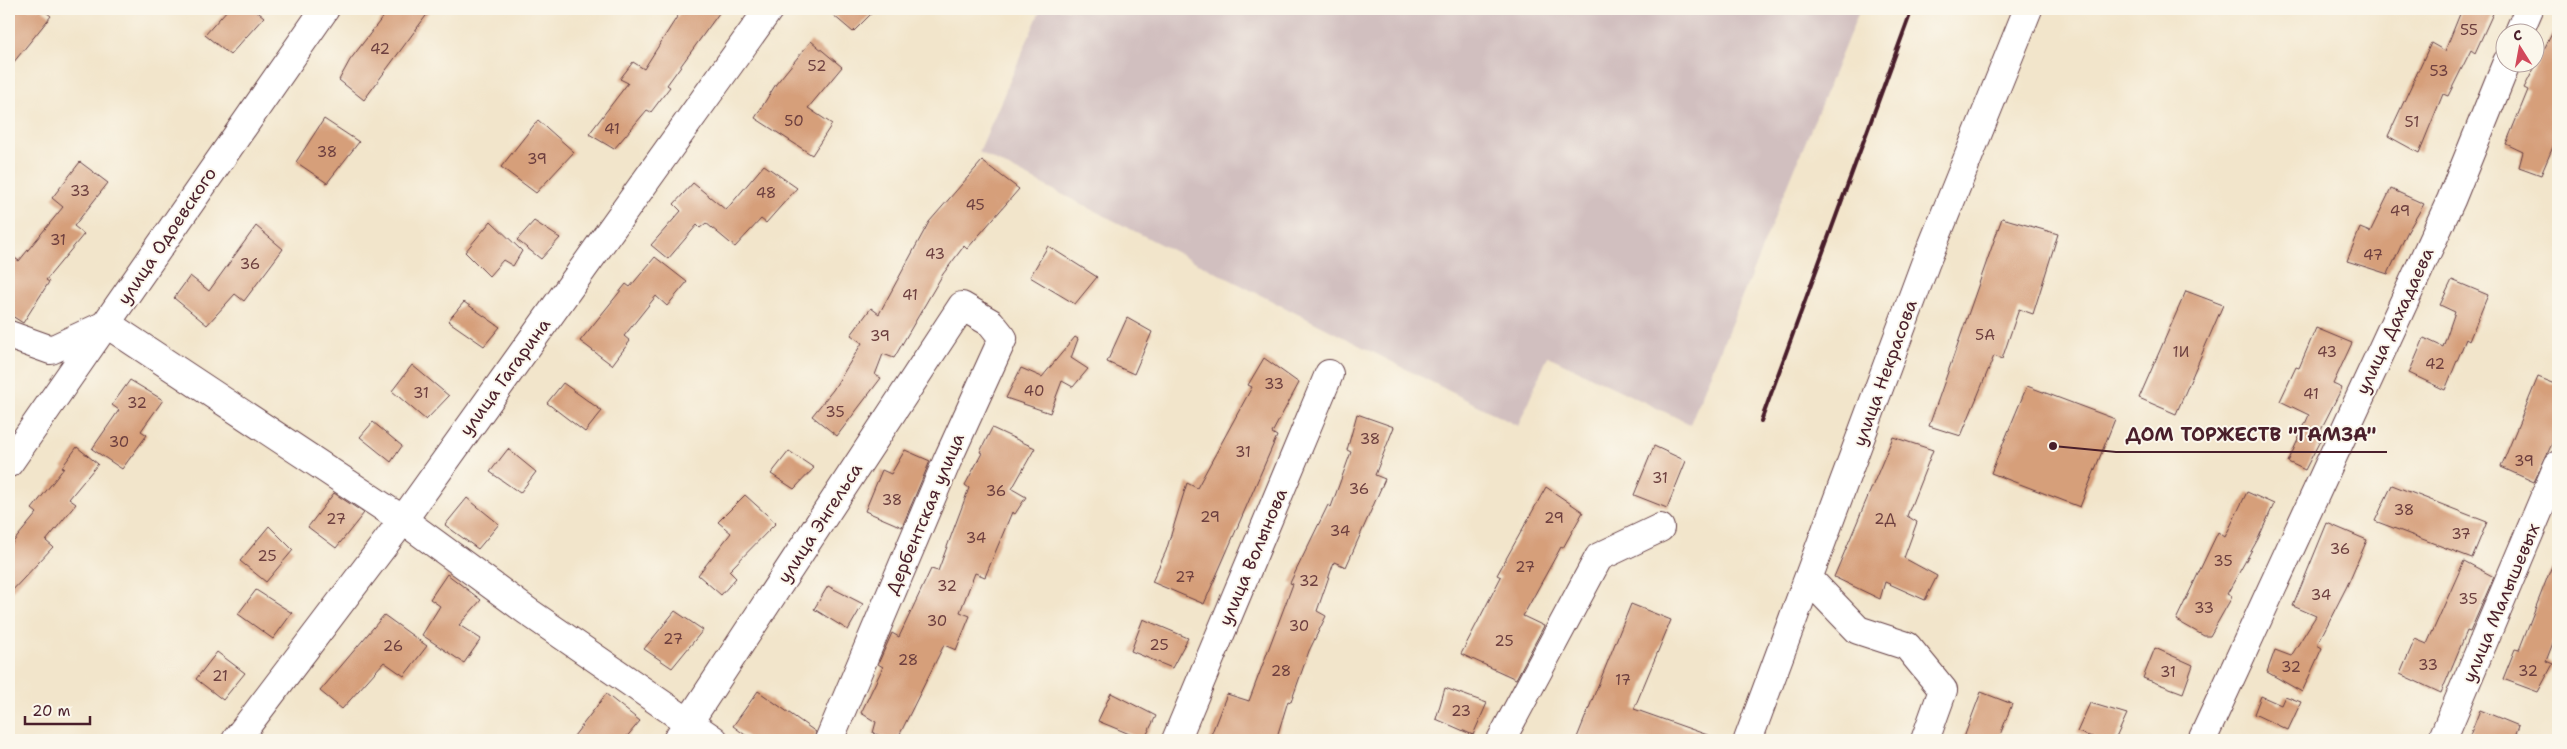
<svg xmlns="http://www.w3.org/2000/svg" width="2567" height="749" font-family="'Shantell Sans',sans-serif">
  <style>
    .industrial { fill: #d1bfbf }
    .building { fill: #d69f7a }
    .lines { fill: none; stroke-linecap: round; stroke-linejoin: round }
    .minor-casing { stroke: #633d43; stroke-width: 30 }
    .minor { stroke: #fff; stroke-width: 28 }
    .rail { stroke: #4a1f2b; stroke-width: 4 }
    .labels { text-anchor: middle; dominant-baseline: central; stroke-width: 4; stroke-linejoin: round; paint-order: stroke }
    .number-label { font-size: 15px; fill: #6d3f3f }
    .street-label { font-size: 18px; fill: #4a1f2b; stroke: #fbf7ec }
    .leader { fill: none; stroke: #4a1f2b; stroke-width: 2 }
    .callout-dot { fill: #4a1f2b; stroke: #fbf7ec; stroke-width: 2 }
    .callout-label { font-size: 19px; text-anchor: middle; font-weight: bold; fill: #4a1f2b; stroke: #fbf7ec; stroke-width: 4; stroke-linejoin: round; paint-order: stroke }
  </style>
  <rect width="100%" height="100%" fill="#fbf7ec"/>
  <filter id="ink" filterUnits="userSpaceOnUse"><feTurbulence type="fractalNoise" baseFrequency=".02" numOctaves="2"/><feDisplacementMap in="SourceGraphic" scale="10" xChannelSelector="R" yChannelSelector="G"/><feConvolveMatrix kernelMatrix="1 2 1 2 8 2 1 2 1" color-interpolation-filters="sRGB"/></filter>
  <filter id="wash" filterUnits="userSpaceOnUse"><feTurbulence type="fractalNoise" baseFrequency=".0096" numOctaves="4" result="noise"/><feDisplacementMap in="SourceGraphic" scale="20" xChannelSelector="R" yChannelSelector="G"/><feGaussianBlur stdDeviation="1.12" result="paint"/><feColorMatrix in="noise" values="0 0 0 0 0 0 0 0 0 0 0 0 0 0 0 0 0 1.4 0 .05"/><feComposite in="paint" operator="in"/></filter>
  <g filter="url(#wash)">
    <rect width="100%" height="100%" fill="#f2e5cb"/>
    <!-- industrial -->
    <path class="industrial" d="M 1041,9 L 1860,9 L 1690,424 L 1548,356 L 1518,426 L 979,152 Z"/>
    <g id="blocks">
      <!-- building -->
      <path class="building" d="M 9,9 L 42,9 L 51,16 L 9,68 Z
        M 228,9 L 254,9 L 264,17 L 230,55 L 205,35 Z
        M 389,9 L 431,9 L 364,100 L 339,80 L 350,60 Z
        M 682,9 L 722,9 L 667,85 L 670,87 L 651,112 L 647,110 L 614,149 L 589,134 L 628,83 L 620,79 L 633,62 L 644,69 Z
        M 826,9 L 876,9 L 853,32 Z
        M 2462,9 L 2495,9 L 2475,53 L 2471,50 L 2448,96 L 2443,94 L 2419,153 L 2388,136 L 2431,43 L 2445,51 Z
        M 2558,22 L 2558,135 L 2541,175 L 2519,167 L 2523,152 L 2506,144 L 2528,90 L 2524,88 Z
        M 811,41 L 842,67 L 808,108 L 832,124 L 812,155 L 755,118 L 776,84 Z
        M 324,119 L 359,142 L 327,183 L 296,162 Z
        M 538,120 L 574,152 L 536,193 L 501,167 Z
        M 982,161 L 1019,189 L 967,249 L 964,246 L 943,274 L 894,358 L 883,354 L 875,375 L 881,378 L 837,436 L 812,416 L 833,390 L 862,343 L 851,335 L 871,308 L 879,314 L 929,222 Z
        M 80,162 L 108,183 L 74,226 L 84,234 L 46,280 L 49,282 L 23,323 L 9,314 L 9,254 L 19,261 L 63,207 L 52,198 Z
        M 764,165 L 797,188 L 766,223 L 761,219 L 735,247 L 706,223 L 700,228 L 697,225 L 668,259 L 651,245 L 681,211 L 674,204 L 693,183 L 726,210 Z
        M 2391,189 L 2424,204 L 2407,233 L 2388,274 L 2347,261 L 2360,228 L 2370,232 Z
        M 2002,218 L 2058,234 L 2033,314 L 2019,309 L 2002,359 L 1994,356 L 1961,436 L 1929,426 Z
        M 491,221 L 522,251 L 513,266 L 503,260 L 489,276 L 465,252 Z
        M 534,221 L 560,238 L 541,259 L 517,240 Z
        M 256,226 L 283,249 L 244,301 L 235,294 L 207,325 L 174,298 L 190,276 L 209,291 Z
        M 1048,246 L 1097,277 L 1075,304 L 1030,277 Z
        M 655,257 L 687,282 L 667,306 L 656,296 L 624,336 L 630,341 L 612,365 L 580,341 L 626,284 L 630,287 Z
        M 2452,280 L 2488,295 L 2469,341 L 2466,339 L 2445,390 L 2409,373 L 2424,338 L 2443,347 L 2455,312 L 2440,305 Z
        M 2186,291 L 2223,305 L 2176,414 L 2139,398 Z
        M 464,302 L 500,327 L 484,346 L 448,321 Z
        M 1127,318 L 1152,332 L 1134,374 L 1107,362 Z
        M 2316,328 L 2352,343 L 2333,384 L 2342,388 L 2319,433 L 2323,435 L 2305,470 L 2288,462 L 2309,415 L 2280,401 L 2296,367 L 2299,368 Z
        M 1075,337 L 1078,339 L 1071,358 L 1088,369 L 1073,387 L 1062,381 L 1050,413 L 1006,398 L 1021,368 L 1042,377 Z
        M 1264,358 L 1299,383 L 1272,433 L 1277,436 L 1204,604 L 1152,582 L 1166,551 L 1187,483 L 1197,488 L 1252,387 L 1248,385 Z
        M 412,365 L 449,396 L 426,420 L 392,391 Z
        M 2538,377 L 2558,385 L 2558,431 L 2534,482 L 2501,467 Z
        M 130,380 L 163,400 L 141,431 L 147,435 L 122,469 L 92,449 L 119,410 L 112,405 Z
        M 563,383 L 602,411 L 585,432 L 547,403 Z
        M 2027,386 L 2115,419 L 2080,507 L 1991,473 Z
        M 1357,414 L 1394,427 L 1375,475 L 1385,479 L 1346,567 L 1334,562 L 1317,611 L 1326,616 L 1309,651 L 1291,702 L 1288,701 L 1276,740 L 1209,740 L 1227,694 L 1249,701 L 1293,584 L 1290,583 L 1328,505 L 1331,507 L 1351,452 L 1347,450 Z
        M 373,422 L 402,446 L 391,462 L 360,437 Z
        M 992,428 L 1035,448 L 1012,489 L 1026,497 L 1015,514 L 1012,512 L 985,577 L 975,573 L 960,612 L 970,616 L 956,650 L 944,645 L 897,740 L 891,740 L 873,733 L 876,722 L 861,713 L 883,667 L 878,664 L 892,633 L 899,637 L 931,569 L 938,571 L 969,488 L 965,485 L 982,453 L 980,452 Z
        M 1893,437 L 1933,450 L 1907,516 L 1917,522 L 1904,558 L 1937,576 L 1925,600 L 1885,582 L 1880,599 L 1834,577 Z
        M 1654,446 L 1686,461 L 1667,508 L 1634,495 Z
        M 77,447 L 98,464 L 69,499 L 76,504 L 46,541 L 53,547 L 9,594 L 9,547 L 37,513 L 32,509 L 64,468 L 62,467 Z
        M 508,449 L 536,472 L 520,493 L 490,472 Z
        M 905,450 L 930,461 L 902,527 L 865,511 L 882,470 L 891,474 Z
        M 789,451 L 814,468 L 794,489 L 771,474 Z
        M 2392,485 L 2487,522 L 2472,558 L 2375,521 Z
        M 1546,487 L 1583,512 L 1563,548 L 1561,547 L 1523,616 L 1544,626 L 1516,679 L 1461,654 L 1501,577 L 1497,575 Z
        M 2247,492 L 2274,504 L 2258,539 L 2227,594 L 2232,597 L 2210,636 L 2204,636 L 2176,620 L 2218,532 L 2225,537 Z
        M 334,493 L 364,513 L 336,548 L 308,527 Z
        M 745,495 L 776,523 L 729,571 L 736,578 L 721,595 L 698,575 L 731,533 L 718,522 Z
        M 467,498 L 499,524 L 478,549 L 445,525 Z
        M 2327,523 L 2367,540 L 2347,586 L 2317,645 L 2322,648 L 2302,692 L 2267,672 L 2275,650 L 2291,656 L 2316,616 L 2293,606 Z
        M 269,526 L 293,550 L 266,582 L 240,561 Z
        M 2557,553 L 2558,630 L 2546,661 L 2553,664 L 2538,692 L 2503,679 L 2515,649 L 2519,650 Z
        M 2464,561 L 2494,577 L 2470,632 L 2467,631 L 2441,693 L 2400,674 L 2415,639 L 2427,644 Z
        M 447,574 L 481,600 L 459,625 L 481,639 L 464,663 L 422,635 L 440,606 L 430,599 Z
        M 828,586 L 863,604 L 848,630 L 814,609 Z
        M 256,590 L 292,613 L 273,639 L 238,614 Z
        M 1631,604 L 1671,620 L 1634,709 L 1716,738 L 1715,740 L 1576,740 Z
        M 675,611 L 703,630 L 672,668 L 644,649 Z
        M 384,615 L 427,646 L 404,676 L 384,662 L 342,709 L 320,691 Z
        M 1143,619 L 1188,638 L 1172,668 L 1131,651 Z
        M 2155,648 L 2193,665 L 2183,693 L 2143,678 Z
        M 217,652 L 245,673 L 223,700 L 196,679 Z
        M 1445,688 L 1487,703 L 1473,735 L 1436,719 Z
        M 758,691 L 816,732 L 814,740 L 752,740 L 733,726 Z
        M 1981,692 L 2012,704 L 1998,740 L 1963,740 Z
        M 1111,693 L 1156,716 L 1144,740 L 1098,721 Z
        M 606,694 L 640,721 L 624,740 L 571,740 Z
        M 2261,696 L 2281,705 L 2285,696 L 2301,702 L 2288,730 L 2254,714 Z
        M 2090,703 L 2127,714 L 2115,740 L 2101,740 L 2077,732 Z
        M 2480,710 L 2519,726 L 2514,740 L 2468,740 Z"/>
    </g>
  </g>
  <g filter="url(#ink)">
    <use href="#blocks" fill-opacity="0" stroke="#633d43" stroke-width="1"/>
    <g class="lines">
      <defs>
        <path id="minor" d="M 2519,32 L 2529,9
          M 9,335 L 51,350 L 107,324 L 403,520 L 527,611 L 714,740
          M 9,463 L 325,9
          M 1809,579 L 1858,630 L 1907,646 L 1943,690 L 1925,740
          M 236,740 L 403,520 L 769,9
          M 677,740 L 962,306 L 991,323 L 1003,338 L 947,461 L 829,740
          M 1176,740 L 1329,374
          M 1501,740 L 1599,557 L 1660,528
          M 1748,740 L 1925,264 L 2028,9
          M 2202,740 L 2451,200 L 2507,62
          M 2442,740 L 2558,465"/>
      </defs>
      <!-- minor casing -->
      <use href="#minor" class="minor-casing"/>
      <!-- minor -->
      <use href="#minor" class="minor"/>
      <!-- rail -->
      <path class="rail" d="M 1761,421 L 1912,9"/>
    </g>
  </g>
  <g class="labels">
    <!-- number labels -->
    <g class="number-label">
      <text x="2469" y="30">55</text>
      <text x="380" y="49">42</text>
      <text x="817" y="66">52</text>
      <text x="2439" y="71">53</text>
      <text x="794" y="121">50</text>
      <text x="2412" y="122">51</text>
      <text x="612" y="129">41</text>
      <text x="327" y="152">38</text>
      <text x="537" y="159">39</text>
      <text x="80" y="191">33</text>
      <text x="766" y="193">48</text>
      <text x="975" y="205">45</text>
      <text x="2400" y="211">49</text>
      <text x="58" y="240">31</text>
      <text x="935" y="254">43</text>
      <text x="2373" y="255">47</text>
      <text x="250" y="264">36</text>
      <text x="910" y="295">41</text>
      <text x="1985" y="335">5А</text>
      <text x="880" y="336">39</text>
      <text x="2181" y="352">1И</text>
      <text x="2327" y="352">43</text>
      <text x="2435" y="364">42</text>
      <text x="1274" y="384">33</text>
      <text x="1034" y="391">40</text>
      <text x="421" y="393">31</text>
      <text x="2311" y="394">41</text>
      <text x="137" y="403">32</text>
      <text x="835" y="412">35</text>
      <text x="1370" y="439">38</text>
      <text x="119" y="442">30</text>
      <text x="1243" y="452">31</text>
      <text x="2524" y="461">39</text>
      <text x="1660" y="478">31</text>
      <text x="1359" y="489">36</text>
      <text x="996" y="491">36</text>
      <text x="892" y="500">38</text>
      <text x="2404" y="510">38</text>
      <text x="1210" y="517">29</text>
      <text x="1554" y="518">29</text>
      <text x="336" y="519">27</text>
      <text x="1885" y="519">2Д</text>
      <text x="1340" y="531">34</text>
      <text x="2461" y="534">37</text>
      <text x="976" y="538">34</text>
      <text x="2340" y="549">36</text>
      <text x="267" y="556">25</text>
      <text x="2223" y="561">35</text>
      <text x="1525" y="567">27</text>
      <text x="1185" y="577">27</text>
      <text x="1309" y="581">32</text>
      <text x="947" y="586">32</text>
      <text x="2321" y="595">34</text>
      <text x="2468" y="599">35</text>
      <text x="2204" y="608">33</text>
      <text x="937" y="621">30</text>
      <text x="1299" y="626">30</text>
      <text x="673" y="639">27</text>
      <text x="1504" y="641">25</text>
      <text x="1159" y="645">25</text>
      <text x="393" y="646">26</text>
      <text x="908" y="660">28</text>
      <text x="2428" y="665">33</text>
      <text x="2291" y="667">32</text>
      <text x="1281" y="671">28</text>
      <text x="2528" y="671">32</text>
      <text x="2168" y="672">31</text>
      <text x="220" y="676">21</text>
      <text x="1623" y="680">17</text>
      <text x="1461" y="711">23</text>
    </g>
    <!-- street labels -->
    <g class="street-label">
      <text transform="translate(167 236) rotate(-56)">улица Одоевского</text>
      <text transform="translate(2395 321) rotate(-65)">улица Дахадаева</text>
      <text transform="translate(1885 373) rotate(-70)">улица Некрасова</text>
      <text transform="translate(505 377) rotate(-54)">улица Гагарина</text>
      <text transform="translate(925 514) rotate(-67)">Дербентская улица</text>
      <text transform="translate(820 523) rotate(-57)">улица Энгельса</text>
      <text transform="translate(1253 557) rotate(-67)">улица Волынова</text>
      <text transform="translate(2501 603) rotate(-67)">улица Малышевых</text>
    </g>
  </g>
  <!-- callouts -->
  <path class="leader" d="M2053 446L2116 452H2387"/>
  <circle class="callout-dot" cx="2053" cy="446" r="5"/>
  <g class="callout-label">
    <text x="2251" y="441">ДОМ ТОРЖЕСТВ "ГАМЗА"</text>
  </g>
  <!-- margin -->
  <rect width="2567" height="749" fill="none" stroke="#fbf7ec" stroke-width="30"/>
  <!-- north arrow -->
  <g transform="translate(2520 48) rotate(349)"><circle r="24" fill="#fbf7ec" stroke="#b4a19f"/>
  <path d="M0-4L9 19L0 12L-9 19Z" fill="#d1495b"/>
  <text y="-8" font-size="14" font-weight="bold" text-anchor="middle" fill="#4a1f2b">С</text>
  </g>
  <!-- scale -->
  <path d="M25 716v8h65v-8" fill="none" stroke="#4a1f2b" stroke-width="2.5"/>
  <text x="32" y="716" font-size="15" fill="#4a1f2b" stroke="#fbf7ec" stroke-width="4" paint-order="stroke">20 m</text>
</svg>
